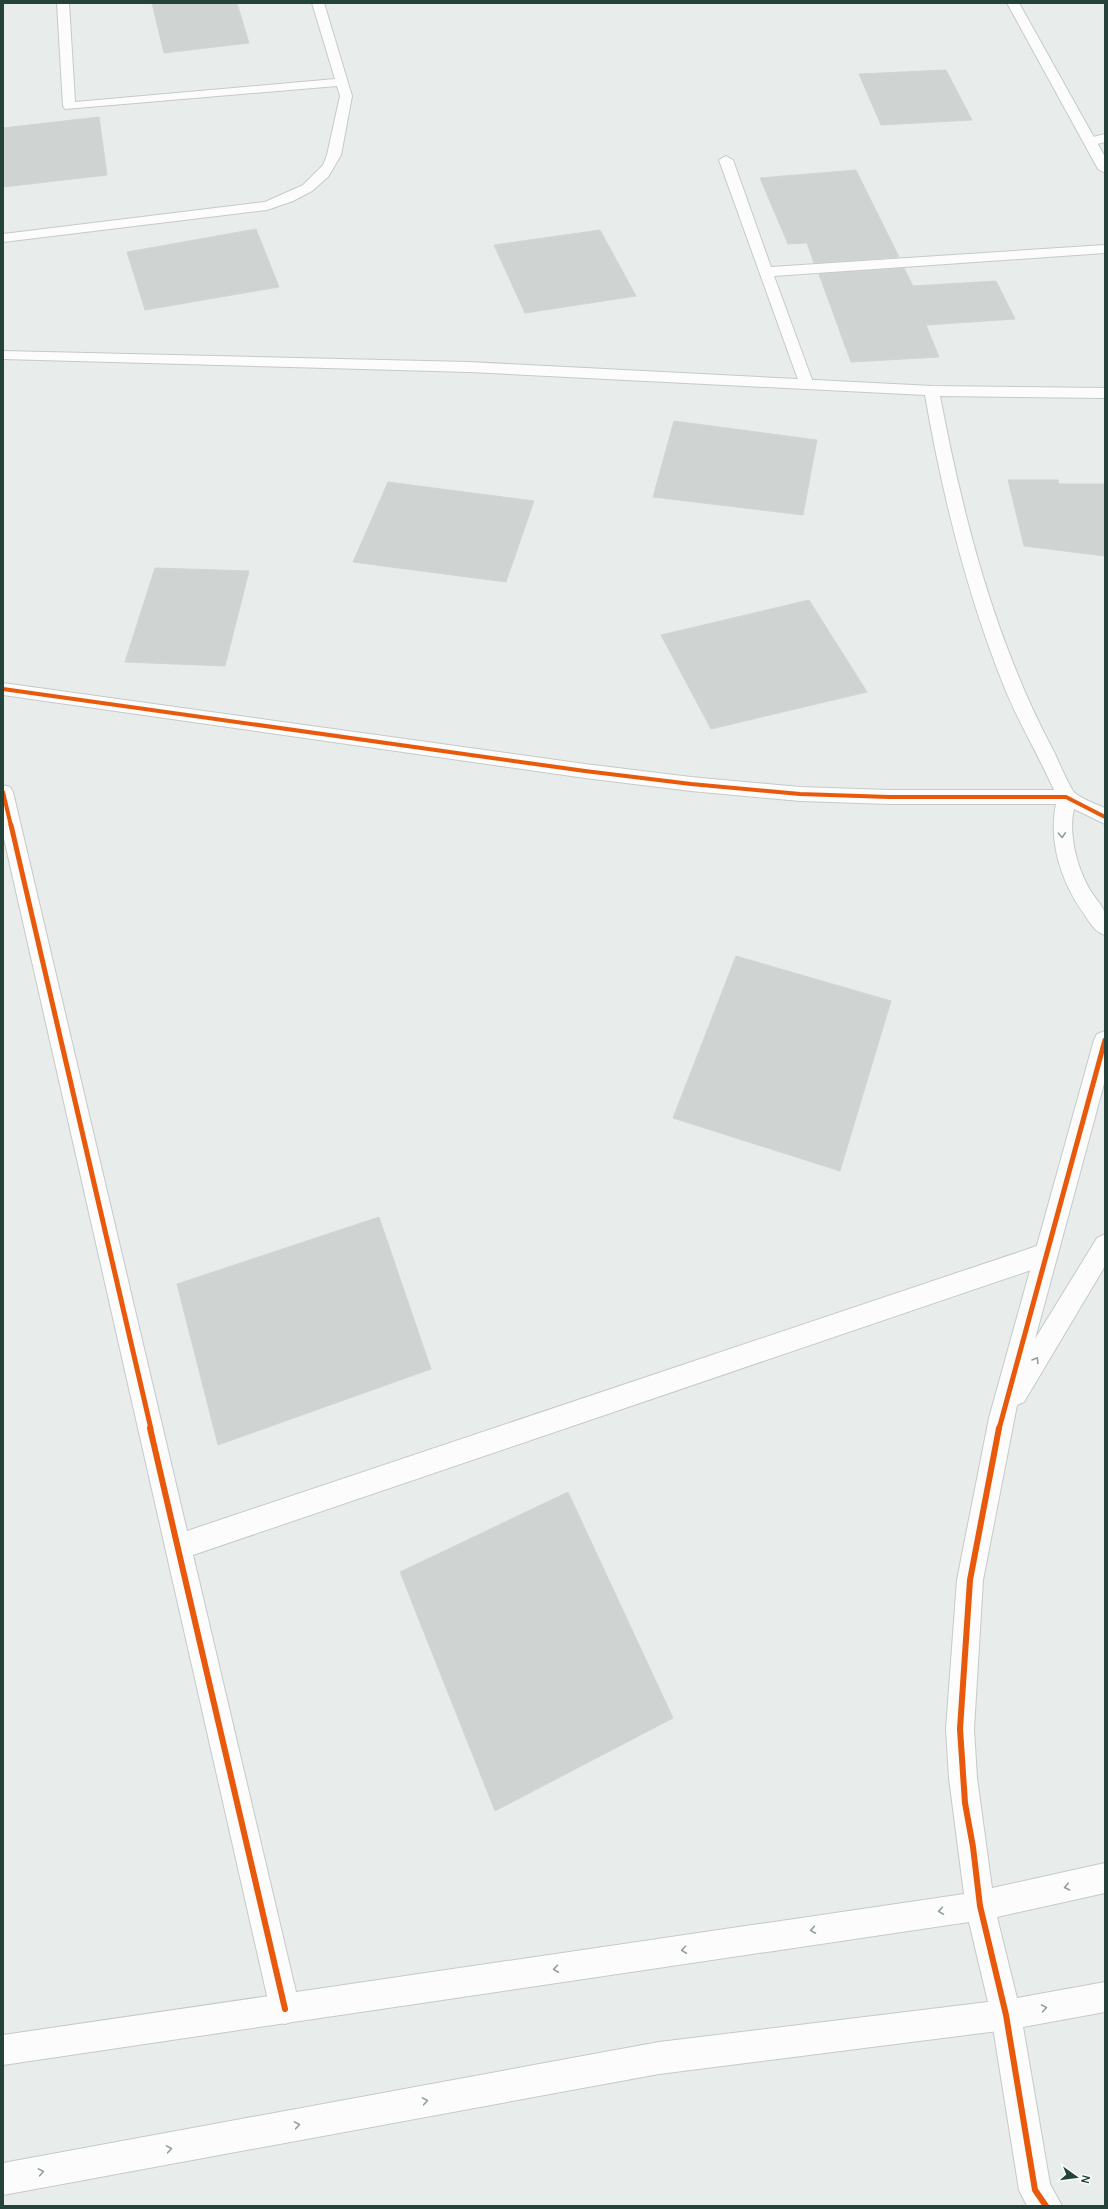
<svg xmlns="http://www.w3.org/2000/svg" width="1108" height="2209" font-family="Manrope,sans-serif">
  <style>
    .building { fill: #cfd4d2; stroke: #d1d6d4 }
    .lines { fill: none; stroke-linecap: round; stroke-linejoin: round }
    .minor-casing { stroke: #c5cac8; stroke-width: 2 }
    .tertiary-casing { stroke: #c5cac8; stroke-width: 2 }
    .minor { fill: #fcfcfc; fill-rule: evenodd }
    .tertiary { fill: #fcfcfc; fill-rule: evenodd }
    .cycleway-far2-casing { stroke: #f7fbf9; stroke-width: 6 }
    .cycleway-far1-casing { stroke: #f7fbf9; stroke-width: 8 }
    .cycleway-casing { stroke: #f7fbf9; stroke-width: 9 }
    .cycleway-far2 { stroke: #e8590c; stroke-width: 4 }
    .cycleway-far1 { stroke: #e8590c; stroke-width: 5 }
    .cycleway { stroke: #e8590c; stroke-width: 6 }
    .oneway { stroke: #909f9b }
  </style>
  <rect width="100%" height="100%" fill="#e8edeb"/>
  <!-- building -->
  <path class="building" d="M 152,3 L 237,3 L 249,43 L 164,53 Z
    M 946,70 L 972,120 L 881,125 L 859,74 Z
    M 99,117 L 107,175 L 3,187 L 3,128 Z
    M 856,170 L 899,257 L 814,263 L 807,243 L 788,244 L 760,178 Z
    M 256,229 L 279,287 L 145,310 L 127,252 Z
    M 600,230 L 636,296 L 525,313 L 494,245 Z
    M 904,268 L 913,286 L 996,281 L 1015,319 L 926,325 L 939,357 L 851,362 L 819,274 Z
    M 674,421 L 817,440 L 803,515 L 653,497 Z
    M 1008,480 L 1058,480 L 1059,484 L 1105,484 L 1105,556 L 1024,546 Z
    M 388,482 L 534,501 L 506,582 L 353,562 Z
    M 155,568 L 249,571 L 225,666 L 125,662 Z
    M 809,600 L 867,692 L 711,729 L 661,635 Z
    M 736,956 L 891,1001 L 840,1171 L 673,1118 Z
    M 379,1217 L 431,1369 L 218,1445 L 177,1284 Z
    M 568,1492 L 673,1718 L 495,1811 L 400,1572 Z"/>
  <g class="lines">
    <defs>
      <path id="minor" d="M 57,3 L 69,3 L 75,102 L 335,79 L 312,3 L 324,3 L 352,96 L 341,155 L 328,177 L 312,191 L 293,201 L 267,210 L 3,242 L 3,234 L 265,202 L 303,185 L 323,165 L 327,155 L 340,96 L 337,86 L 65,109 L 63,106 Z
        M 1105,134 L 1105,142 L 1090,146 L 1084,142 L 1085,139 Z
        M 726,156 L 733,160 L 771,267 L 1105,245 L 1105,253 L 774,276 L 814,385 L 811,388 L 801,388 L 719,160 Z
        M 3,785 L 10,787 L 13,792 L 187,1531 L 1046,1243 L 1054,1246 L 1058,1254 L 1054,1262 L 1046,1265 L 193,1555 L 300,2009 L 296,2020 L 285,2024 L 274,2020 L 270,2009 L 3,834 Z
        M 1006,2000 L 1017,2004 L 1021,2015 L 1050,2184 L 1062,2206 L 1027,2206 L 1019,2190 L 991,2015 L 995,2004 Z"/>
      <path id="tertiary" d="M 1007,3 L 1019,3 L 1105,157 L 1105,173 L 1098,169 Z
        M 3,351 L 469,362 L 932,386 L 1105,388 L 1105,398 L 940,396 C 963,517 994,638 1052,748 C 1059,761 1065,778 1073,791 C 1077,797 1098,805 1105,808 L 1105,824 L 1074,809 C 1068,835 1077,867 1090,890 C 1094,897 1103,906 1105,913 C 1107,919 1105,929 1105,935 C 1095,932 1090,923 1084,914 C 1062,883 1048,843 1056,804 L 889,804 L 800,801 L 691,791 L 585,778 L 3,695 L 3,683 L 585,764 L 691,777 L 800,787 L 889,790 L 1054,790 C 1038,754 1017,720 1003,684 C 966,591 942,493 925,395 L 469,372 L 3,359 Z
        M 1105,1031 L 1105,1080 L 1035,1339 L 1097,1238 L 1105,1234 L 1105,1266 L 1024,1402 L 1017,1405 L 983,1580 L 974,1729 L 977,1778 L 992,1888 L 1105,1863 L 1105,1893 L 997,1917 L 1017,1998 L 1105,1982 L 1105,2012 L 1006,2030 L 659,2074 L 3,2195 L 3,2163 L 659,2042 L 988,2002 L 969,1922 L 3,2065 L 3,2035 L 964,1894 L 949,1778 L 946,1729 L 957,1580 L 989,1418 L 1094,1040 L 1097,1034 Z"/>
    </defs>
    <!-- minor casing -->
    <use href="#minor" class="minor-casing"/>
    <!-- tertiary casing -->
    <use href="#tertiary" class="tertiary-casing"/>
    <!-- minor -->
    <use href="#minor" class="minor"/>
    <!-- tertiary -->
    <use href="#tertiary" class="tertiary"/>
    <defs>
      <path id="cycleway-far2" d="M 3,689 L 585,771 L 691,784 L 800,794 L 889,797 L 1066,797 L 1105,817
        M 3,792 L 11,826"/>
      <path id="cycleway-far1" d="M 11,825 L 151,1429
        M 999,1429 L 1105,1040"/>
      <path id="cycleway" d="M 150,1428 L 285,2009
        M 999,1428 L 970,1580 L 960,1729 L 965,1803 L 973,1847 L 980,1906 L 1006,2015 L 1035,2190 L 1046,2206"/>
    </defs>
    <!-- cycleway-far2 casing -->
    <use href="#cycleway-far2" class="cycleway-far2-casing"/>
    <!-- cycleway-far1 casing -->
    <use href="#cycleway-far1" class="cycleway-far1-casing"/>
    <!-- cycleway casing -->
    <use href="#cycleway" class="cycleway-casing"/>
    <!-- cycleway-far2 -->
    <use href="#cycleway-far2" class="cycleway-far2"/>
    <!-- cycleway-far1 -->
    <use href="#cycleway-far1" class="cycleway-far1"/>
    <!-- cycleway -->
    <use href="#cycleway" class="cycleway"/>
  </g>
  <!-- one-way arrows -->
  <defs><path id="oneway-chevron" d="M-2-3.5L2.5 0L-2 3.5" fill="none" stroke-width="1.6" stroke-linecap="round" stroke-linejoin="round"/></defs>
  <g class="oneway">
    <use href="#oneway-chevron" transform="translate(1062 835) rotate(87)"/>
    <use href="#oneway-chevron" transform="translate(1036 1360) rotate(-59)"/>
    <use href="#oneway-chevron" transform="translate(1067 1887) rotate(168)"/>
    <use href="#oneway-chevron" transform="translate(941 1911) rotate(172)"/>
    <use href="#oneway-chevron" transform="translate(813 1930) rotate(172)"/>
    <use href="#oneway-chevron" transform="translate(684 1950) rotate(172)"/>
    <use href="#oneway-chevron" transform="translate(556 1969) rotate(172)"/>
    <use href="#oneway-chevron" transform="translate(1044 2008) rotate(-10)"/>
    <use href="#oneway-chevron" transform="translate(425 2101) rotate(-10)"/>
    <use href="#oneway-chevron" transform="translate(297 2125) rotate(-10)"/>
    <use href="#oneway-chevron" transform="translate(169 2149) rotate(-10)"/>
    <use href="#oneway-chevron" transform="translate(41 2172) rotate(-10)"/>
  </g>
  <!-- border -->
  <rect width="1108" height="2209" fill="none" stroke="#24423a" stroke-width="8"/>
  <!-- north arrow -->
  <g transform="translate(1076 2177) rotate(104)" stroke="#f7fbf9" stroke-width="3" paint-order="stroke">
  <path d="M0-3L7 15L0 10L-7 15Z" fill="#24423a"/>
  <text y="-6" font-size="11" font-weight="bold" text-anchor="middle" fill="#24423a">N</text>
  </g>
</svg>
